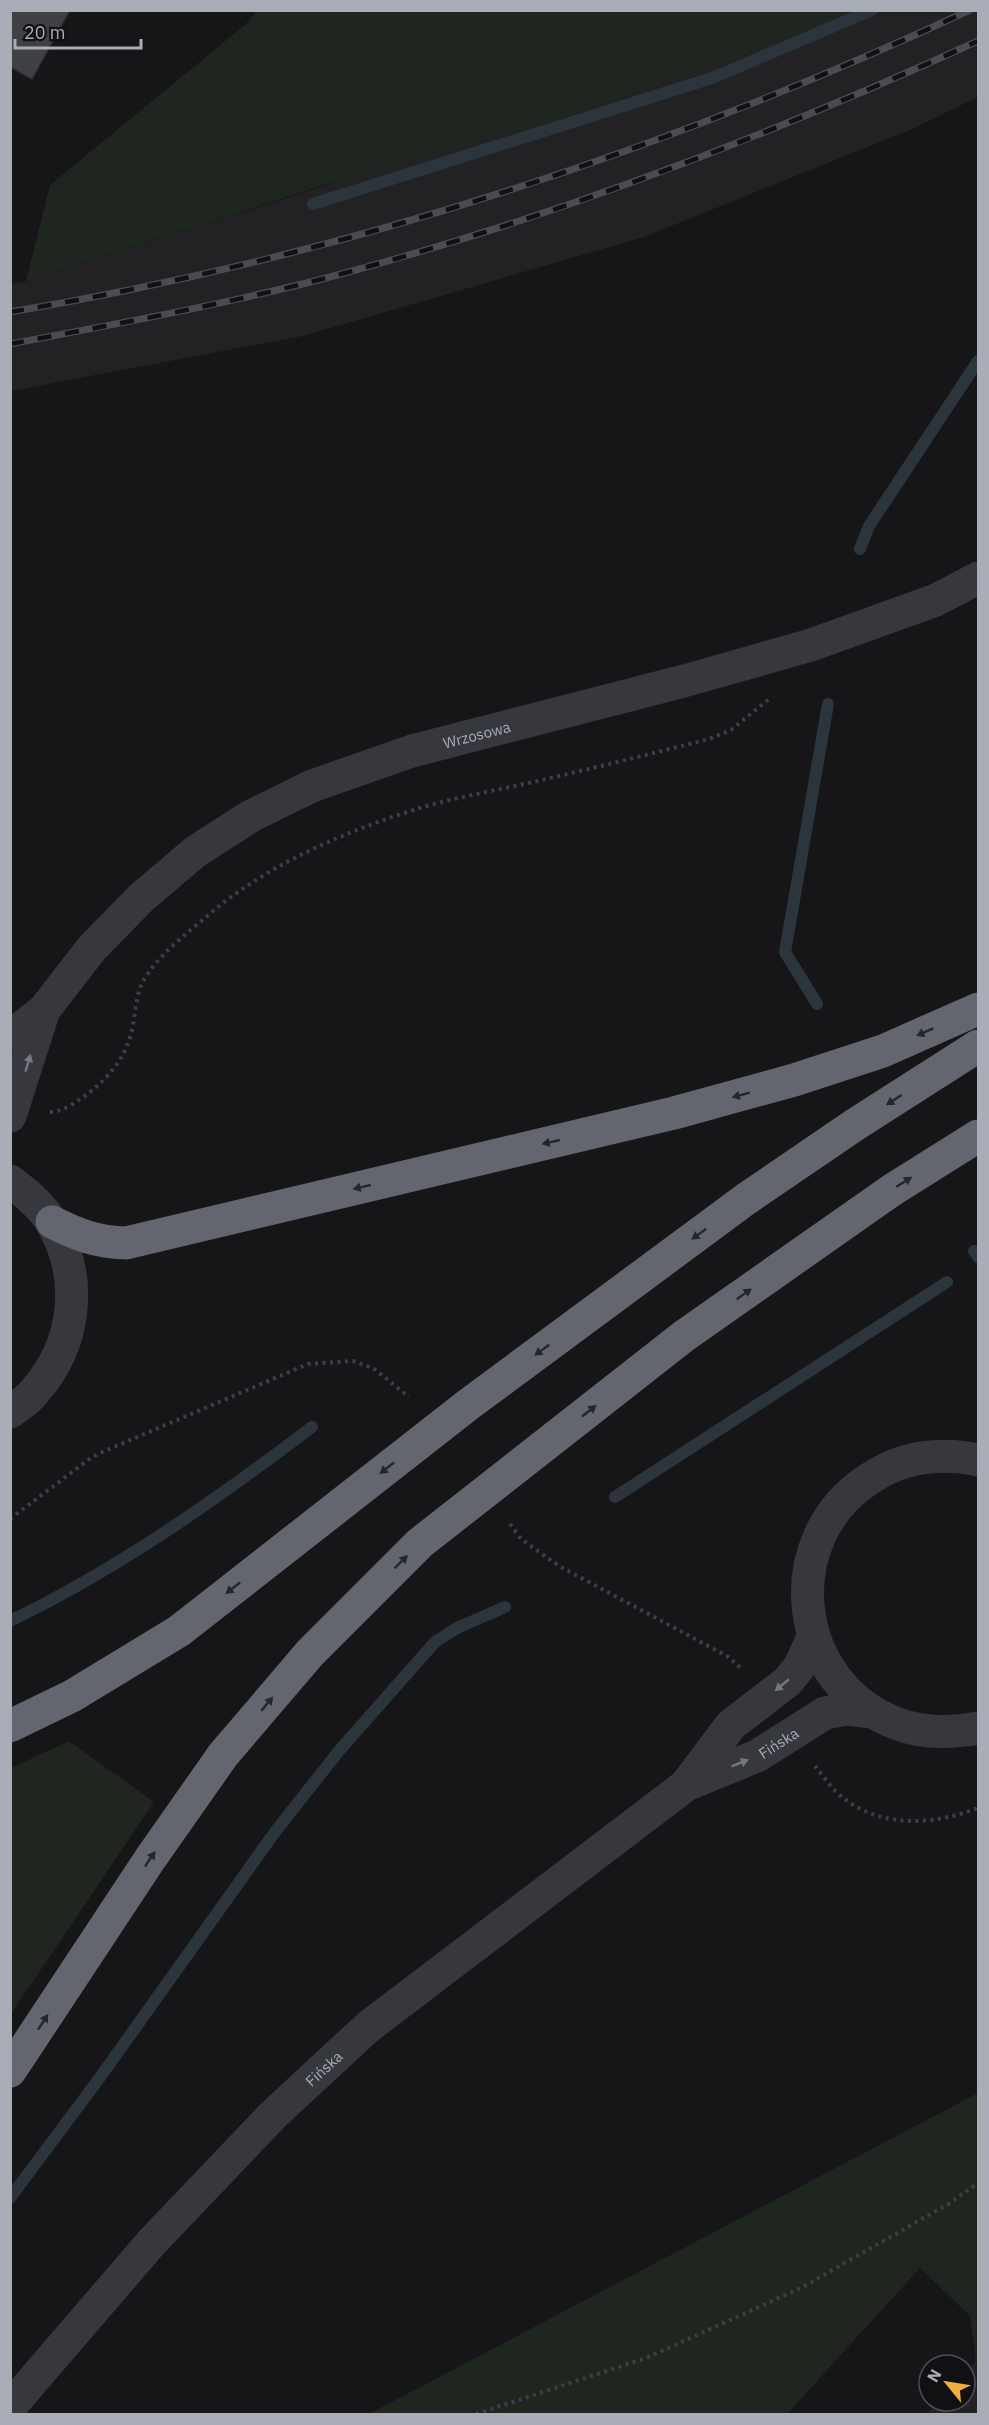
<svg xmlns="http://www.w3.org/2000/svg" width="989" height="2425" font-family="'IBM Plex Sans',sans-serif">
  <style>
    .built { fill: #222225 }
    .green { fill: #1e261f }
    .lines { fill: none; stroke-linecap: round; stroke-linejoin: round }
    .stream { stroke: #2c353c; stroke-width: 12 }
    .building { fill: #404145; stroke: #303034; stroke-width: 1.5 }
    .path { stroke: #3d3f44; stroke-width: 4; stroke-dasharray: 3 4.5; stroke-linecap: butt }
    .minor { stroke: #37383d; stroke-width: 33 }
    .highway { stroke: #63666e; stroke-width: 33 }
    .rail-casing { stroke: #4a4c52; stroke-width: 7 }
    .rail { stroke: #111113; stroke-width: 4.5; stroke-dasharray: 14; stroke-linecap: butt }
    .oneway { fill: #26262a }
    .oneway2 { fill: #757881 }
    .labels { text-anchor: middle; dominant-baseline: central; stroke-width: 4.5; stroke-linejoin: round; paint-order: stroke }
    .street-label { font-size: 15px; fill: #a8adb8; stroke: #111113 }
  </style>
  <rect width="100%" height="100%" fill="#161618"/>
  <!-- built -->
  <path class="built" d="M 871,11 L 978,11 L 978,97 L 910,130 L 644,237 L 303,336 L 11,391 L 11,284 L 26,281 Z
    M 978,2359 L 978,2414 L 926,2414 L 939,2401 L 965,2401 L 965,2373 Z"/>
  <!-- green -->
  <path class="green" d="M 256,11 L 256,10 L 871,11 L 556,120 L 318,187 L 26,281 L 50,185 L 246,24 Z
    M 69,1741 L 154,1802 L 11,2014 L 11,1768 Z
    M 978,2093 L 978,2359 L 976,2362 L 970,2316 L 920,2268 L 787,2414 L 369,2414 Z"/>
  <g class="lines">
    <!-- stream -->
    <path class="stream" d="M 313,204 L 712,78 L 872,10
      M 860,549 L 869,526 L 978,361
      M 817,1004 L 785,952 L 828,704
      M 974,1251 L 978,1257
      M 615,1497 L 947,1282
      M 10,1621 C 118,1569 217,1499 312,1427
      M 10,2198 L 101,2076 L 275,1832 L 338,1752 L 435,1642 L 457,1628 L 505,1607"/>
  </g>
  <!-- building -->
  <path class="building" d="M 10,10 L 70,10 L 32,79 L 10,67 Z"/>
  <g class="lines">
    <!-- path -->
    <path class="path" d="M 50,1112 C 63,1112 76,1102 86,1095 C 110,1077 128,1055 133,1025 C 136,1009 136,992 145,978 C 160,954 185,935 206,917 C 267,864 346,831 423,807 C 462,796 503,789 542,780 C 598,767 654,753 709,739 L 731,730 L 769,699
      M 10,1519 L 88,1460 L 100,1453 L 308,1364 L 353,1361 L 373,1368 L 409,1397
      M 510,1524 L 521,1539 L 559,1566 L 727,1656 L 742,1669
      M 815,1766 C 823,1776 832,1789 842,1797 C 882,1829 934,1825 978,1808
      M 476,2414 L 646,2358 L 801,2288 L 948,2204 L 978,2183"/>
    <!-- minor -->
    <g class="minor">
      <path id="s1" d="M 10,1037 L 44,1010 L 92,948 L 141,898 L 195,852 L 251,816 L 312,786 L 412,751 L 684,681 L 811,645 L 936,600 L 978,578"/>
      <path d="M 10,1116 L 44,1010"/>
      <path d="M 10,1181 C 26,1193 42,1206 52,1223 C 84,1279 76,1344 35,1391 C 29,1399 19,1406 10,1412"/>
      <path d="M 978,1460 C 940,1452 902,1457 869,1479 C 775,1540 792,1685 898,1724 C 924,1734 951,1733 978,1728"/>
      <path d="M 686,1785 L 731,1725 L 787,1682 L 800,1666 L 813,1637"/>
      <path id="s2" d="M 10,2407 L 151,2243 L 273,2115 L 368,2027 L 686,1785 L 757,1756 L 825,1713 L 847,1709 L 872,1712"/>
    </g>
    <!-- highway -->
    <path class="highway" d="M 52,1222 C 78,1235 96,1242 126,1243 L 674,1113 L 794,1080 L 883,1051 L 978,1009
      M 10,1726 L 72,1696 L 179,1631 L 469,1404 L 746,1199 L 856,1124 L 978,1046
      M 10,2071 L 150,1859 L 223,1755 L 310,1653 L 420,1543 L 684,1336 L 892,1190 L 978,1136"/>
    <defs>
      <path id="rail" d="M 10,312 C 344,256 663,152 970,10
        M 10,344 C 116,324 222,305 326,278 C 550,219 767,137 978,41"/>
    </defs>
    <!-- rail casing -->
    <use href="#rail" class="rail-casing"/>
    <!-- rail -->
    <use href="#rail" class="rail"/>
  </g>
  <!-- one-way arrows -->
  <defs><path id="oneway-solid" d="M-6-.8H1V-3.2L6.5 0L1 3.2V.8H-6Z" transform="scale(1.5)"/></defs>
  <g class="oneway">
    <use href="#oneway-solid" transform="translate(925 1032) rotate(156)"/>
    <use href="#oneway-solid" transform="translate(741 1095) rotate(165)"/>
    <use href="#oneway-solid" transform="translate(894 1100) rotate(147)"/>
    <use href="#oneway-solid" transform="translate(551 1142) rotate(167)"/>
    <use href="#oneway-solid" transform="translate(904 1182) rotate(-32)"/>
    <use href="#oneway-solid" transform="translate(362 1187) rotate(167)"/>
    <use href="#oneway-solid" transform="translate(699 1234) rotate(144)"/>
    <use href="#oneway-solid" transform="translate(744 1294) rotate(-35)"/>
    <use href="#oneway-solid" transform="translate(542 1350) rotate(144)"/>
    <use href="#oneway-solid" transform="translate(589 1411) rotate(-38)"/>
    <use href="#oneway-solid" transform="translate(387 1468) rotate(142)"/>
    <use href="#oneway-solid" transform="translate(401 1562) rotate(-45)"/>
    <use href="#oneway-solid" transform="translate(233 1588) rotate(142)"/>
    <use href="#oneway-solid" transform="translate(267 1704) rotate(-50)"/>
    <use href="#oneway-solid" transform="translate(150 1859) rotate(-56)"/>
    <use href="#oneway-solid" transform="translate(43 2022) rotate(-57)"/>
  </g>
  <g class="oneway2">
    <use href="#oneway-solid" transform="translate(28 1063) rotate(-73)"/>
    <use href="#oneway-solid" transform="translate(782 1685) rotate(140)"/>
    <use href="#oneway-solid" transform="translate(740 1763) rotate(-22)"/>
  </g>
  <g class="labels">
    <!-- street labels -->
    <g class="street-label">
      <text stroke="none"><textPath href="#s1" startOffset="570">Wrzosowa</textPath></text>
      <text stroke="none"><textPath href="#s2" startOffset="1024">Fińska</textPath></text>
      <text stroke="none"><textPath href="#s2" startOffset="462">Fińska</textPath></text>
    </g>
  </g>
  <!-- border -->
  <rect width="989" height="2425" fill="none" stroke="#a8adb8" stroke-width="24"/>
  <!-- north arrow -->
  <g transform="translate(947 2383) rotate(300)"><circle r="28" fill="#111113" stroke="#4d4f55" stroke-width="1.5"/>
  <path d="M0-4.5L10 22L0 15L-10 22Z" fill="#f2b134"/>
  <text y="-9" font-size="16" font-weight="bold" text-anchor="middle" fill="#a8adb8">N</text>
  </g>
  <!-- scale -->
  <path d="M15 39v9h126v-9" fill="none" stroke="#a8adb8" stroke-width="3"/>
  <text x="24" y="39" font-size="18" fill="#a8adb8" stroke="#111113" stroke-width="4.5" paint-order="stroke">20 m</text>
</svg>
